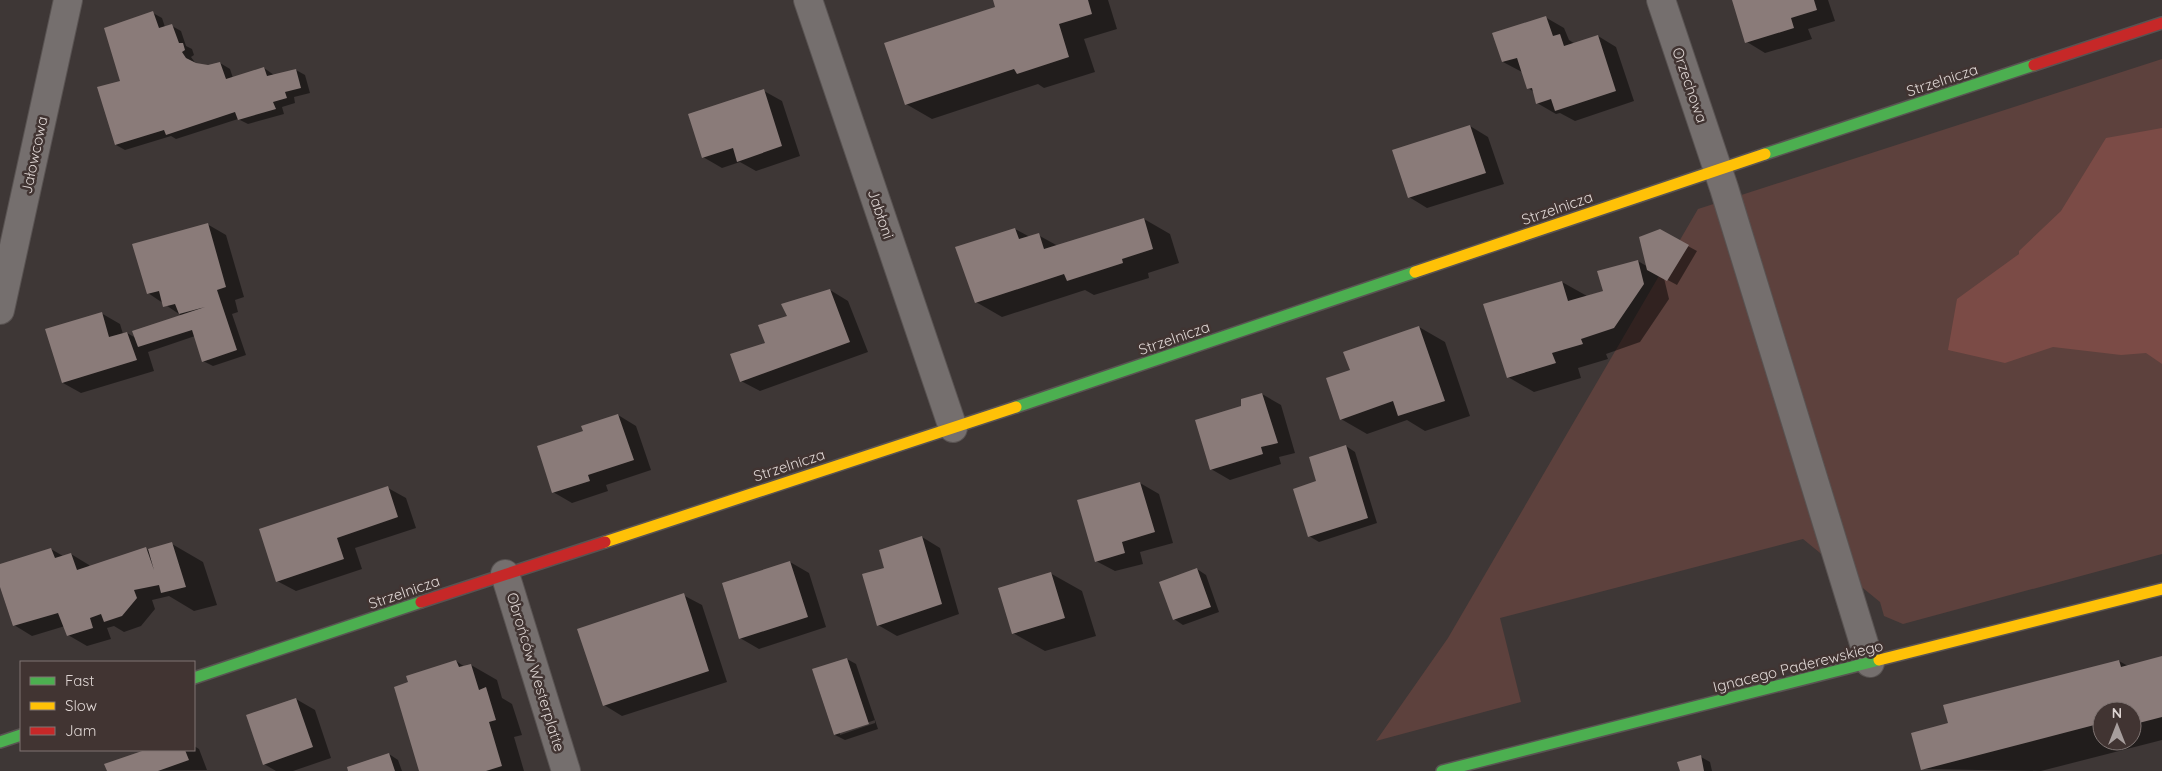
<svg xmlns="http://www.w3.org/2000/svg" width="2162" height="771" font-family="Quicksand,sans-serif">
  <style>
    .green { fill: #5d413d }
    .forest { fill: #7b4b46 }
    .shadow { fill: #0007; fill-rule: evenodd }
    .building { fill: #8a7b79 }
    .lines { fill: none; stroke-linecap: round; stroke-linejoin: round }
    .street-casing { stroke: #595352; stroke-width: 30 }
    .fast-casing { stroke: #595352; stroke-width: 14 }
    .slow-casing { stroke: #595352; stroke-width: 14 }
    .jam-casing { stroke: #595352; stroke-width: 14 }
    .street { stroke: #756f6e; stroke-width: 28 }
    .fast { stroke: #4caf50; stroke-width: 11 }
    .slow { stroke: #ffc107; stroke-width: 11 }
    .jam { stroke: #c62828; stroke-width: 11 }
    .labels { text-anchor: middle; dominant-baseline: central; stroke-width: 5; stroke-linejoin: round; paint-order: stroke }
    .street-label { font-size: 15px; fill: #dfd6d4; stroke: #413432 }
  </style>
  <rect width="100%" height="100%" fill="#3e3736"/>
  <!-- green -->
  <path class="green" d="M 2162,59 L 2162,554 L 1903,624 L 1884,616 L 1880,602 L 1803,539 L 1500,618 L 1521,702 L 1376,741 L 1448,638 L 1698,209 Z"/>
  <!-- forest -->
  <path class="forest" d="M 2162,128 L 2162,364 L 2146,353 L 2121,355 L 2053,347 L 2005,363 L 1948,350 L 1957,299 L 2019,254 L 2019,251 L 2061,211 L 2106,138 Z"/>
  <!-- shadow -->
  <path class="shadow" d="M 995,0 L 1108,0 L 1117,29 L 1084,39 L 1095,72 L 1044,88 L 1038,84 L 932,119 L 906,104 L 997,8 Z
    M 1733,0 L 1828,0 L 1835,21 L 1808,29 L 1812,39 L 1765,53 L 1747,42 Z
    M 153,13 L 162,18 L 165,27 L 172,26 L 181,31 L 186,46 L 192,49 L 194,55 L 191,57 L 196,64 L 208,66 L 220,63 L 230,69 L 233,78 L 264,68 L 274,75 L 296,70 L 305,75 L 310,93 L 294,97 L 295,103 L 282,107 L 284,114 L 248,124 L 238,119 L 176,139 L 171,136 L 125,150 L 116,145 L 122,81 Z
    M 1545,17 L 1564,28 L 1569,40 L 1575,44 L 1598,36 L 1616,47 L 1634,101 L 1575,121 L 1560,113 L 1556,114 L 1537,103 L 1534,92 L 1528,88 L 1522,72 L 1503,62 Z
    M 764,91 L 782,101 L 800,156 L 756,171 L 740,162 L 722,168 L 703,157 Z
    M 1470,126 L 1488,137 L 1504,184 L 1427,208 L 1409,197 Z
    M 1144,219 L 1170,234 L 1179,263 L 1148,273 L 1149,278 L 1094,295 L 1085,290 L 1002,317 L 976,302 L 1015,229 L 1030,237 L 1038,235 L 1058,246 Z
    M 207,224 L 226,235 L 244,297 L 235,300 L 238,312 L 232,314 L 246,355 L 213,366 L 203,361 L 195,336 L 148,352 L 154,371 L 81,393 L 63,383 L 101,313 L 120,324 L 123,334 L 127,333 L 136,338 L 182,316 L 148,293 Z
    M 1660,231 L 1697,251 L 1677,285 L 1664,278 L 1669,299 L 1640,342 L 1606,354 L 1608,359 L 1578,368 L 1581,378 L 1534,392 L 1508,377 L 1562,282 L 1587,296 L 1605,291 L 1638,261 L 1648,267 Z
    M 830,290 L 848,301 L 868,352 L 760,391 L 741,381 L 766,344 Z
    M 1419,327 L 1445,342 L 1470,416 L 1425,431 L 1407,420 L 1367,434 L 1341,419 L 1351,371 Z
    M 1262,394 L 1281,405 L 1295,453 L 1279,457 L 1281,464 L 1230,480 L 1211,469 L 1243,407 Z
    M 618,415 L 636,426 L 651,470 L 606,485 L 608,491 L 572,503 L 553,492 L 584,432 Z
    M 1346,446 L 1355,452 L 1377,523 L 1319,542 L 1309,536 L 1317,481 Z
    M 1140,483 L 1159,494 L 1173,543 L 1140,552 L 1143,564 L 1115,571 L 1096,561 Z
    M 388,488 L 406,498 L 416,528 L 355,548 L 362,569 L 296,591 L 277,581 Z
    M 922,537 L 940,548 L 959,614 L 897,636 L 878,625 L 885,569 Z
    M 172,544 L 203,562 L 217,605 L 194,611 L 169,596 L 152,600 L 155,609 L 141,626 L 124,632 L 114,626 L 107,628 L 111,639 L 87,646 L 68,635 L 65,626 L 32,636 L 14,625 L 0,583 L 0,566 L 51,549 L 63,556 L 71,554 L 89,565 L 90,567 L 146,549 L 149,550 Z
    M 790,562 L 809,573 L 826,627 L 759,649 L 740,638 Z
    M 1197,569 L 1206,575 L 1219,612 L 1183,625 L 1174,619 Z
    M 1050,573 L 1082,591 L 1096,636 L 1045,651 L 1013,633 Z
    M 683,595 L 702,605 L 727,682 L 622,716 L 604,705 Z
    M 2162,658 L 2162,740 L 2041,771 L 1922,769 L 1950,724 L 2119,661 L 2128,666 ZM 2102,711 L 2132,711 L 2132,741 L 2102,741 Z
    M 847,659 L 856,664 L 878,729 L 845,740 L 835,735 ZM 875,720 L 875,723 L 840,735 L 840,732 Z
    M 456,661 L 465,667 L 471,665 L 497,680 L 502,698 L 512,704 L 522,735 L 514,737 L 524,771 L 420,771 Z
    M 296,699 L 315,710 L 331,758 L 293,771 L 276,771 L 264,764 Z
    M 194,746 L 199,749 L 207,770 L 108,771 L 106,765 L 149,750 L 194,750 Z
    M 389,754 L 398,760 L 402,771 L 349,771 Z
    M 1701,757 L 1710,762 L 1712,771 L 1681,771 Z"/>
  <!-- building -->
  <path class="building" d="M 993,0 L 1088,0 L 1092,14 L 1059,24 L 1069,57 L 1017,74 L 1014,69 L 905,105 L 884,43 L 995,7 Z
    M 1732,0 L 1814,0 L 1817,10 L 1791,18 L 1794,28 L 1745,43 Z
    M 153,11 L 159,28 L 172,24 L 179,43 L 183,43 L 185,50 L 182,52 L 186,58 L 196,63 L 208,65 L 220,62 L 226,79 L 264,67 L 267,76 L 296,69 L 301,88 L 285,92 L 287,98 L 273,102 L 276,109 L 238,120 L 235,112 L 166,135 L 164,130 L 115,145 L 97,87 L 120,81 L 104,28 Z
    M 1546,16 L 1553,36 L 1560,34 L 1564,46 L 1598,35 L 1616,91 L 1555,111 L 1551,99 L 1536,104 L 1532,88 L 1527,89 L 1517,58 L 1502,62 L 1492,33 Z
    M 764,89 L 782,146 L 737,162 L 733,148 L 702,158 L 688,114 Z
    M 1470,125 L 1486,173 L 1408,198 L 1392,150 Z
    M 1144,218 L 1153,249 L 1122,259 L 1123,263 L 1067,281 L 1064,274 L 975,303 L 955,247 L 1015,228 L 1019,239 L 1039,233 L 1044,249 Z
    M 208,223 L 226,287 L 217,290 L 237,350 L 202,362 L 192,330 L 138,347 L 132,331 L 205,307 L 179,314 L 175,304 L 163,307 L 159,291 L 147,294 L 132,244 Z
    M 1660,229 L 1689,245 L 1667,281 L 1647,270 L 1639,237 Z
    M 1638,260 L 1644,284 L 1614,328 L 1581,339 L 1583,344 L 1552,353 L 1556,363 L 1507,378 L 1483,304 L 1562,281 L 1568,301 L 1603,291 L 1597,271 Z
    M 830,289 L 850,342 L 740,382 L 730,354 L 765,343 L 758,325 L 787,316 L 781,304 Z
    M 102,312 L 109,337 L 127,332 L 137,360 L 62,383 L 45,329 Z
    M 1419,326 L 1445,401 L 1398,416 L 1393,401 L 1340,420 L 1326,378 L 1350,370 L 1343,352 Z
    M 1262,393 L 1278,443 L 1261,447 L 1263,454 L 1210,470 L 1195,420 L 1241,406 L 1241,399 Z
    M 618,414 L 634,460 L 588,475 L 590,481 L 552,493 L 537,446 L 583,431 L 581,426 Z
    M 1346,445 L 1368,518 L 1308,537 L 1293,489 L 1316,481 L 1309,457 Z
    M 1140,482 L 1155,532 L 1122,542 L 1125,553 L 1095,562 L 1077,500 Z
    M 388,486 L 398,517 L 337,538 L 344,559 L 276,582 L 259,529 Z
    M 922,536 L 942,604 L 877,626 L 862,574 L 884,568 L 879,550 Z
    M 172,542 L 186,587 L 161,593 L 159,585 L 134,590 L 137,598 L 122,616 L 104,622 L 101,614 L 90,618 L 93,628 L 67,636 L 58,613 L 13,626 L 0,587 L 0,564 L 51,548 L 55,558 L 71,553 L 77,570 L 146,547 L 154,570 L 148,549 Z
    M 790,561 L 808,617 L 739,639 L 722,583 Z
    M 1197,568 L 1211,607 L 1173,620 L 1159,582 Z
    M 1051,572 L 1065,618 L 1012,634 L 998,588 Z
    M 684,593 L 709,671 L 603,706 L 577,629 Z
    M 2162,656 L 2162,717 L 2135,724 L 2132,711 L 2102,711 L 2102,723 L 1921,770 L 1911,733 L 1948,723 L 1943,705 L 2119,660 L 2121,667 Z
    M 847,658 L 869,724 L 834,735 L 812,669 Z
    M 456,660 L 459,667 L 471,664 L 479,690 L 486,687 L 496,720 L 489,722 L 502,766 L 486,771 L 419,771 L 394,687 L 408,682 L 406,676 Z
    M 296,698 L 313,747 L 263,765 L 246,715 Z
    M 145,750 L 185,750 L 189,760 L 158,771 L 107,771 L 104,764 Z
    M 389,753 L 395,771 L 348,771 L 347,767 Z
    M 1701,755 L 1704,771 L 1680,771 L 1677,762 Z"/>
  <g class="lines">
    <defs>
      <path id="street" d="M 808,0 L 953,428
        M 1661,0 L 1724,188 L 1870,663
        M 0,310 L 68,0
        M 505,574 L 566,771"/>
      <path id="fast" d="M 1765,154 L 2034,65
        M 1016,407 L 1415,272
        M 194,678 L 421,602
        M 0,742 L 21,735
        M 1442,771 L 1879,660"/>
      <path id="slow" d="M 1415,272 L 1765,154
        M 605,542 L 1016,407
        M 1879,660 L 2162,589"/>
      <path id="jam" d="M 2034,65 L 2162,23
        M 421,602 L 605,542"/>
    </defs>
    <!-- street casing -->
    <use href="#street" class="street-casing"/>
    <!-- fast casing -->
    <use href="#fast" class="fast-casing"/>
    <!-- slow casing -->
    <use href="#slow" class="slow-casing"/>
    <!-- jam casing -->
    <use href="#jam" class="jam-casing"/>
    <!-- street -->
    <use href="#street" class="street"/>
    <!-- fast -->
    <use href="#fast" class="fast"/>
    <!-- slow -->
    <use href="#slow" class="slow"/>
    <!-- jam -->
    <use href="#jam" class="jam"/>
  </g>
  <g class="labels">
    <!-- street labels -->
    <g class="street-label">
      <text transform="translate(1942 80) rotate(-18)">Strzelnicza</text>
      <text transform="translate(1690 85) rotate(71)">Orzechowa</text>
      <text transform="translate(34 155) rotate(-78)">Jałowcowa</text>
      <text transform="translate(1557 208) rotate(-19)">Strzelnicza</text>
      <text transform="translate(881 214) rotate(71)">Jabłoni</text>
      <text transform="translate(1174 338) rotate(-19)">Strzelnicza</text>
      <text transform="translate(789 465) rotate(-18)">Strzelnicza</text>
      <text transform="translate(404 592) rotate(-19)">Strzelnicza</text>
      <text transform="translate(1798 666) rotate(-14)">Ignacego Paderewskiego</text>
      <text transform="translate(536 672) rotate(73)">Obrońców Westerplatte</text>
    </g>
  </g>
  <!-- legend -->
  <rect x="20" y="661" width="175" height="90" fill="#413432" stroke="#807573"/>
  <rect x="30" y="677" width="25" height="8" fill="#4caf50" stroke="#807573"/>
  <text x="65" y="686" font-size="15" fill="#dfd6d4">Fast</text>
  <rect x="30" y="702" width="25" height="8" fill="#ffc107" stroke="#807573"/>
  <text x="65" y="711" font-size="15" fill="#dfd6d4">Slow</text>
  <rect x="30" y="727" width="25" height="8" fill="#c62828" stroke="#807573"/>
  <text x="65" y="736" font-size="15" fill="#dfd6d4">Jam</text>
  <!-- north arrow -->
  <g transform="translate(2117 726)"><circle r="24" fill="#413432" stroke="#807573"/>
  <path d="M0-4L9 19L0 12L-9 19Z" fill="#a79e9d"/>
  <text y="-8" font-size="14" font-weight="bold" text-anchor="middle" fill="#dfd6d4">N</text>
  </g>
</svg>
